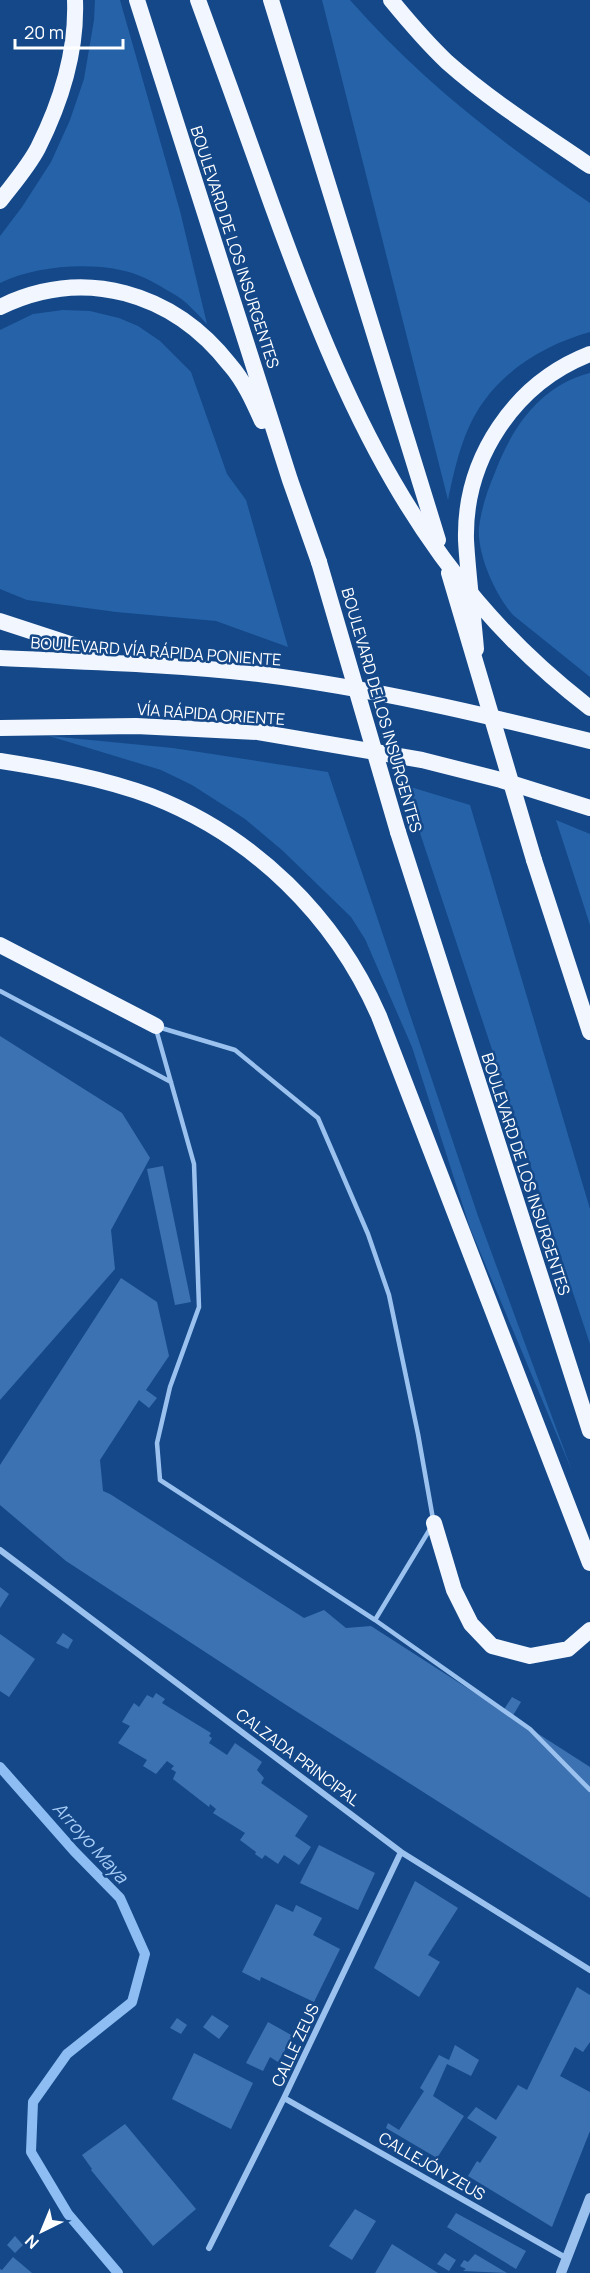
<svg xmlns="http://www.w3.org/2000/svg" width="590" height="2273" font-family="Manrope,sans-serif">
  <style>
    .green { fill: #2662a8 }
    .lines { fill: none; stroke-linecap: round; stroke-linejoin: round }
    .stream { stroke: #8dbdf2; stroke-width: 10 }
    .building { fill: #3d72b2 }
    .service { stroke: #9bc2ef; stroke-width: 4.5 }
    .minor { stroke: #9bc2ef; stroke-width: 6 }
    .tertiary { stroke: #9bc2ef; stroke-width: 10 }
    .trunk { stroke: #f1f6ff; stroke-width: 16 }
    .trunk-bridge { stroke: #f1f6ff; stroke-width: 16 }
    .labels { text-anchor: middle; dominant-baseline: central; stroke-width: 5; stroke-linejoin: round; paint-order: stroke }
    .street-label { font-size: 16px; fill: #fff; stroke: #144889 }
    .water-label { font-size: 18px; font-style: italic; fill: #a7ccf7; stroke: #144889 }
  </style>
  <rect width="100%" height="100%" fill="#144889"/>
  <!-- green -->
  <path class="green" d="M 95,0 L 120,0 L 180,211 L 207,324 C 198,315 188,303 177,296 C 165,289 153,281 140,276 C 101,260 37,265 0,283 L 0,236 L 22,207 L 51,162 L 70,120 L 84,79 L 94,20 Z
    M 322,0 L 350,0 C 419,79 503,144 590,203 L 590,332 C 550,343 509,366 484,401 C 463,429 455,467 448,500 Z
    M 63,310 L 90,311 L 119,318 L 138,326 L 160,341 L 191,372 L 227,474 L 246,500 L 288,647 L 216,621 L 116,612 L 27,600 L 0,589 L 0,330 L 33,314 Z
    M 590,373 L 590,677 L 513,615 C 496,596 477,555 479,528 C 481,510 487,491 494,475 C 511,429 539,386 590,373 Z
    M 49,736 L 173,748 L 328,772 L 478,1216 L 572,1471 L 470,1228 L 412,1047 L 365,939 L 351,917 L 283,851 L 245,819 L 192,785 L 161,770 Z
    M 404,785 L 470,805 L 590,1209 L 590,1344 Z
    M 556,820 L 590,834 L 590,925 Z"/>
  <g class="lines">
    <!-- stream -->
    <path class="stream" d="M 0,1767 L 74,1851 L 120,1898 L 145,1954 L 132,2002 L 67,2054 L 33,2102 L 31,2152 L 68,2214 L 118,2273"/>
  </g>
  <!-- building -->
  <path class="building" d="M 0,1036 L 122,1113 L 150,1158 L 111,1230 L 115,1269 L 0,1400 Z
    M 163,1166 L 191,1302 L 175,1305 L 147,1169 Z
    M 121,1278 L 157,1302 L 169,1356 L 146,1390 L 157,1398 L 149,1408 L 139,1400 L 100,1460 L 103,1491 L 110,1494 L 304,1618 L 324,1610 L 346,1628 L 371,1626 L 503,1711 L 512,1697 L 521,1702 L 512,1717 L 590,1767 L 590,1898 L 280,1701 L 66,1561 L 0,1505 L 0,1465 Z
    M 0,1587 L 9,1594 L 0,1608 Z
    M 63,1633 L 73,1640 L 68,1649 L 56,1643 Z
    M 0,1634 L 35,1659 L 9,1697 L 0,1691 Z
    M 156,1693 L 165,1699 L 162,1703 L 211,1733 L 209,1736 L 212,1738 L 209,1743 L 227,1755 L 235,1743 L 262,1762 L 257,1770 L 264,1778 L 261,1783 L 308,1816 L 295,1836 L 311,1847 L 299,1865 L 284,1855 L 278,1864 L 265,1855 L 262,1859 L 255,1854 L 256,1852 L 240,1840 L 245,1833 L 213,1813 L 216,1809 L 210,1804 L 209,1807 L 173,1779 L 176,1772 L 171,1769 L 174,1766 L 167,1761 L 156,1774 L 143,1766 L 147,1760 L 118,1743 L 130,1726 L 122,1722 L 134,1703 L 139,1707 L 147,1695 L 153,1698 Z
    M 319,1845 L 375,1873 L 358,1910 L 300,1883 Z
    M 415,1881 L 458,1908 L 428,1955 L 440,1962 L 419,1997 L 374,1968 Z
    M 276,1904 L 293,1912 L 296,1905 L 322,1918 L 313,1935 L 340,1949 L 314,2002 L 261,1977 L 260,1981 L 242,1972 Z
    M 577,1987 L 590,1995 L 590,2042 L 583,2052 L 575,2047 L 560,2076 L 590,2092 L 590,2131 L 552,2227 L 468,2176 L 477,2161 L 480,2163 L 497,2137 L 467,2118 L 476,2107 L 496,2120 L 518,2085 L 527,2090 Z
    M 212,2015 L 229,2026 L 219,2039 L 203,2027 Z
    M 177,2018 L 187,2025 L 181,2034 L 170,2028 Z
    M 268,2022 L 293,2036 L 278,2062 L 270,2057 L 263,2071 L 246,2063 Z
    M 455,2045 L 479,2060 L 471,2076 L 447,2064 L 433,2096 L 464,2116 L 437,2158 L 386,2128 L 388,2123 L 399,2130 L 424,2091 L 420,2088 L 439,2055 L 449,2060 Z
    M 194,2053 L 253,2083 L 231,2129 L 172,2099 Z
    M 125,2124 L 196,2209 L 153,2246 L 91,2170 L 92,2169 L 82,2155 Z
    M 355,2209 L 376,2221 L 352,2260 L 329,2246 Z
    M 456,2213 L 526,2251 L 516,2269 L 447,2227 Z
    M 15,2236 L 23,2245 L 15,2253 L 7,2245 Z
    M 392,2244 L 438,2273 L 375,2273 Z
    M 445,2253 L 456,2260 L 449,2271 L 437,2264 Z
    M 475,2254 L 507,2273 L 463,2271 L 466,2269 L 460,2266 L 464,2260 L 468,2262 Z
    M 13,2257 L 32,2273 L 0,2273 L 0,2269 L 2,2270 Z"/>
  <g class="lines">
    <!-- service -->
    <path class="service" d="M 0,991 L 171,1082
      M 158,1027 L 235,1050 L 318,1118 L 368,1234 L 389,1295 L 418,1434 L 433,1519
      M 156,1029 L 194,1164 L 199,1307 L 170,1387 L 157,1443 L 160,1480 L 375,1620 L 530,1729 L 590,1790
      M 375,1620 L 430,1529"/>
    <!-- minor -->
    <path class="minor" d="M 0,1550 L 401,1852 L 590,1970
      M 284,2098 L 566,2258
      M 209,2248 L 284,2098 L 401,1852"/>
    <!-- tertiary -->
    <path class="tertiary" d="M 561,2273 L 590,2198"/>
    <!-- trunk -->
    <path class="trunk" d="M 137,0 L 290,480 L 319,562
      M 271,0 L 438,540
      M 391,0 C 409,22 427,43 447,62 C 491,101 542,133 590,166
      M 0,201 C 13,184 28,167 38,148 C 61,102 77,51 75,0
      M 0,307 C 84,266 173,292 230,365 C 244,381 253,401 262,421
      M 0,621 L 107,656
      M 476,649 C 473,613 468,576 466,540 C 464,458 515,383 590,354
      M 0,658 C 86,662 173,664 259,674 C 371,688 481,714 590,741
      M 0,728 L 136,726 L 258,732 L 422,760 L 501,780 L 590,808
      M 0,761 C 51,769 102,778 151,796 C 254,836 335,916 379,1016 L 590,1563
      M 398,832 L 590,1431
      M 534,860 L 590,1032
      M 0,945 L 156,1026
      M 434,1523 L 454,1590 L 471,1624 L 492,1646 L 530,1656 L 568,1649 L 590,1630"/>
    <!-- trunk-bridge -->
    <path class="trunk-bridge" d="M 198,0 C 223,68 248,137 272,205 C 344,403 417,576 590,708
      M 319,562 L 398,832
      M 449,573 L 534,860"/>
  </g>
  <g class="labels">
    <!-- street labels -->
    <g class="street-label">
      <text transform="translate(235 247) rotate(72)">BOULEVARD DE LOS INSURGENTES</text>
      <text transform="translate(156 651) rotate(4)">BOULEVARD VÍA RÁPIDA PONIENTE</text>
      <text transform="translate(382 710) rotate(74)">BOULEVARD DE LOS INSURGENTES</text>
      <text transform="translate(211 714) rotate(4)">VÍA RÁPIDA ORIENTE</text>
      <text transform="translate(526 1174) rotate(72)">BOULEVARD DE LOS INSURGENTES</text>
      <text transform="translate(298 1757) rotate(37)">CALZADA PRINCIPAL</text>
      <text transform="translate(295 2045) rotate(-65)">CALLE ZEUS</text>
      <text transform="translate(432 2166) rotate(30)">CALLEJÓN ZEUS</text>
    </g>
    <!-- water labels -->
    <g class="water-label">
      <text transform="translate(91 1842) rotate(48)">Arroyo Maya</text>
    </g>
  </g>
  <!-- north arrow -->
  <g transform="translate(42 2231) rotate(223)" stroke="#144889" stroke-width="4.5" paint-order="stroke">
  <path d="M0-4.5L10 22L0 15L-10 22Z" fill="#ffffff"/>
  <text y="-9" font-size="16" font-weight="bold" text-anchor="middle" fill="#ffffff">N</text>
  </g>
  <!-- scale -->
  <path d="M15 39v9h108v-9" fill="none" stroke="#ffffff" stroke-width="3"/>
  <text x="24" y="39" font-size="18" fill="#ffffff" stroke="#144889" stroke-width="4.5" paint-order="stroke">20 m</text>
</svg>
